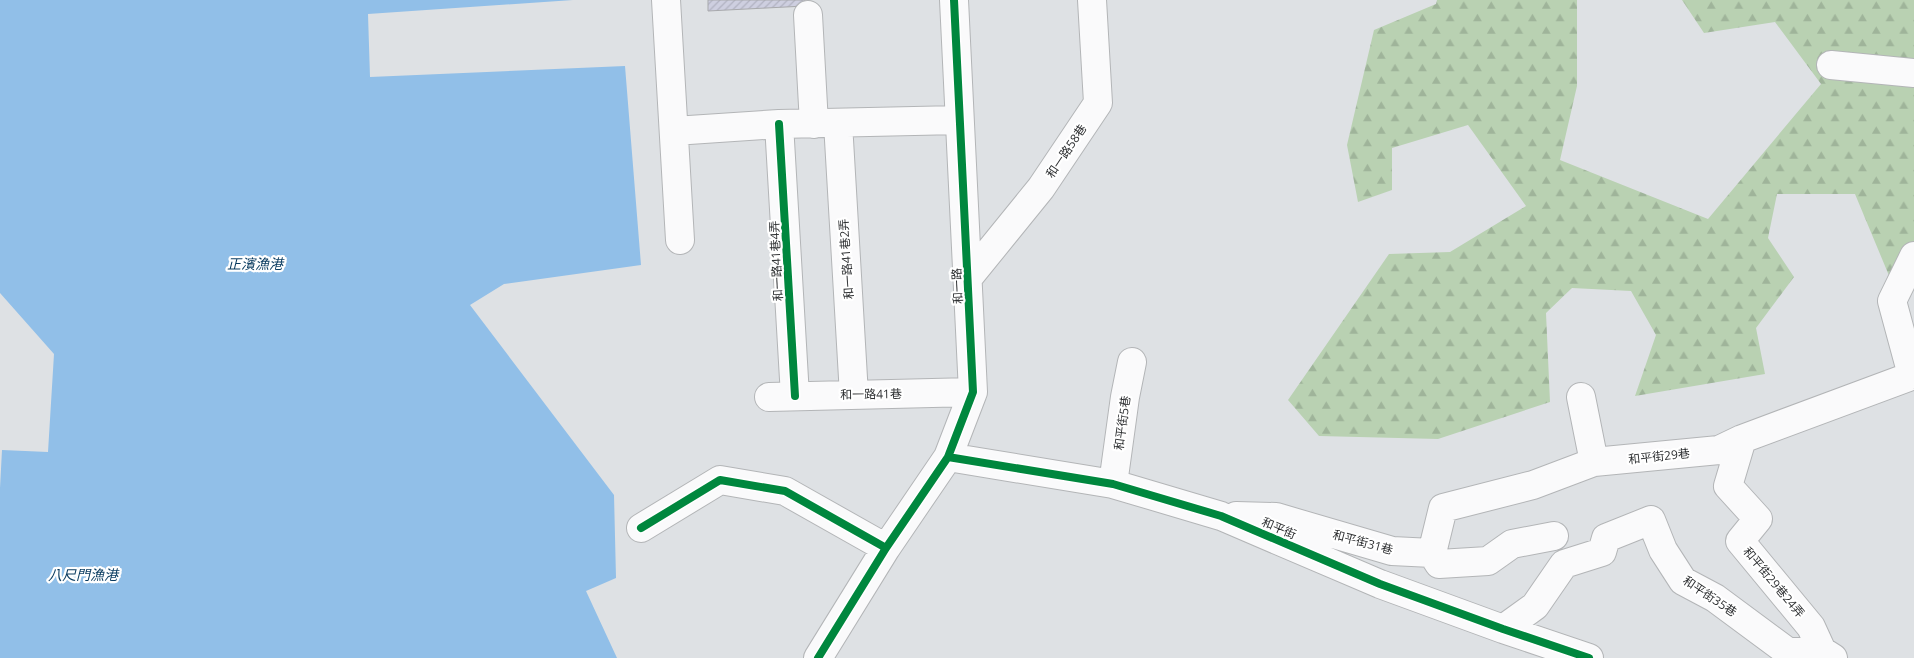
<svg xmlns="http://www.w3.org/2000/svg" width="1914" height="658" font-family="'Open Sans','Noto Sans TC',sans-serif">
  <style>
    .forest { fill: url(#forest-firs) }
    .water { fill: #91bfe8 }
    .building { fill: url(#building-hatch); stroke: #a8a9ac }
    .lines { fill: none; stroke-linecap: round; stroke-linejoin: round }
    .minor-casing { stroke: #b3b5b7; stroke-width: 30 }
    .minor { stroke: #fafafb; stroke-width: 28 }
    .cycleway-casing { stroke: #fff; stroke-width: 11 }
    .cycleway { stroke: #00873e; stroke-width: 8 }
    .labels { text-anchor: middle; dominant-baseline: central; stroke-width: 4.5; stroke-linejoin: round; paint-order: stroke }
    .street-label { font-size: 12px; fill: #2e3032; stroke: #fff }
    .water-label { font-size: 14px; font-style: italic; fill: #083a5f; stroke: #fff }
  </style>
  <defs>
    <pattern id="forest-firs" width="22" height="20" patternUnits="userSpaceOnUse" patternTransform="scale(1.25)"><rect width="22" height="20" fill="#b9d1b2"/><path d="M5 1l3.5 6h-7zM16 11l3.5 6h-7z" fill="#9fb49a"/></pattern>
    <pattern id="building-hatch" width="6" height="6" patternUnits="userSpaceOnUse" patternTransform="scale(1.25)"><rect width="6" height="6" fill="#cecfe0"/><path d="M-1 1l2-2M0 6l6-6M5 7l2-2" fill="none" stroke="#b1b2c1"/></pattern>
  </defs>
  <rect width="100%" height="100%" fill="#dee1e4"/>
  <!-- forest -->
  <path class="forest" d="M 1437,0 L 1577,0 L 1577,86 L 1560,160 L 1708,219 L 1821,84 L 1775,22 L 1704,33 L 1682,0 L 1914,0 L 1914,271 L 1890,278 L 1855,194 L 1777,194 L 1768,238 L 1794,277 L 1756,328 L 1765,374 L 1635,396 L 1656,335 L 1631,291 L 1572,288 L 1546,313 L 1550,402 L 1438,439 L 1319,436 L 1288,400 L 1389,254 L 1450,252 L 1526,206 L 1468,125 L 1392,148 L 1392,190 L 1358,202 L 1347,145 L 1374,30 L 1436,4 Z"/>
  <!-- water -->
  <path class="water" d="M 0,0 L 573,0 L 368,14 L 370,77 L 625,66 L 641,265 L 504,284 L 470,305 L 614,495 L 616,578 L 586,591 L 617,658 L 0,658 L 0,488 L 2,450 L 48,452 L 54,354 L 0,293 Z"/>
  <!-- building -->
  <path class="building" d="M 708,0 L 805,0 L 805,6 L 708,11 Z"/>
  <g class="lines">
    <defs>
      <path id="minor" d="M 666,0 L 680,240
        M 808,15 L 814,124
        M 1831,65 L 1914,73
        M 838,123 L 854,395
        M 779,124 L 795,396
        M 674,131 L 779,124 L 959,120
        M 968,278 L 1041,188 L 1098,103 L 1092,0
        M 1912,375 L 1892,301 L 1914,256
        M 769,397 L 973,392
        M 1581,397 L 1594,462
        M 1742,439 L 1728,486 L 1758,519 L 1740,541 L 1811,627 L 1822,651
        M 948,457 L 1113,484 L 1221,516 L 1380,584 L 1503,629 L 1589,658
        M 1113,484 L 1125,397 L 1132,362
        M 1236,516 L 1276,517 L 1392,551 L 1432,553 L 1439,564 L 1488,561 L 1512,544 L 1554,536
        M 641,528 L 720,480 L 785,491 L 886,548
        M 1432,553 L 1443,508 L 1533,485 L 1594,462 L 1719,450 L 1742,439 L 1914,375
        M 1503,629 L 1535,606 L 1564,564 L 1602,552 L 1606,538 L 1651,520 L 1663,550 L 1683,581 L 1715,598 L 1788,652 L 1822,651 L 1833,658
        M 818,658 L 886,548 L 948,457 L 973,392 L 954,0"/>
    </defs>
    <!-- minor casing -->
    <use href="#minor" class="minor-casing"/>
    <!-- minor -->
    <use href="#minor" class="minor"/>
    <defs>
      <path id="cycleway" d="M 779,124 L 795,396
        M 948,457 L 1113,484 L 1221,516 L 1380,584 L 1503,629 L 1589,658
        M 641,528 L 720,480 L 785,491 L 886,548
        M 818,658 L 886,548 L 948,457 L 973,392 L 954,0"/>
    </defs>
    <!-- cycleway casing -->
    <use href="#cycleway" class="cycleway-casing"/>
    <!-- cycleway -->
    <use href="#cycleway" class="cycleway"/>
  </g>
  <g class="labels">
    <!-- street labels -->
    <g class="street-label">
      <text transform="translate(1066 151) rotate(-56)">和一路58巷</text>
      <text transform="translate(846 259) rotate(-94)">和一路41巷2弄</text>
      <text transform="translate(776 261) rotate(-93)">和一路41巷4弄</text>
      <text transform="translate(957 286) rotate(-93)">和一路</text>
      <text transform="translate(871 394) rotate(-1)">和一路41巷</text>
      <text transform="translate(1122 423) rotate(-82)">和平街5巷</text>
      <text transform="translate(1659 456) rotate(-6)">和平街29巷</text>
      <text transform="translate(1279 528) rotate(23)">和平街</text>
      <text transform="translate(1363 542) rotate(15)">和平街31巷</text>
      <text transform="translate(1774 582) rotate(50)">和平街29巷24弄</text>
      <text transform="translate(1710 596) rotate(34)">和平街35巷</text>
    </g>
    <!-- water labels -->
    <g class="water-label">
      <text x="255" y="263">正濱漁港</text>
      <text x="83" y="574">八尺門漁港</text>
    </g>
  </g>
</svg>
